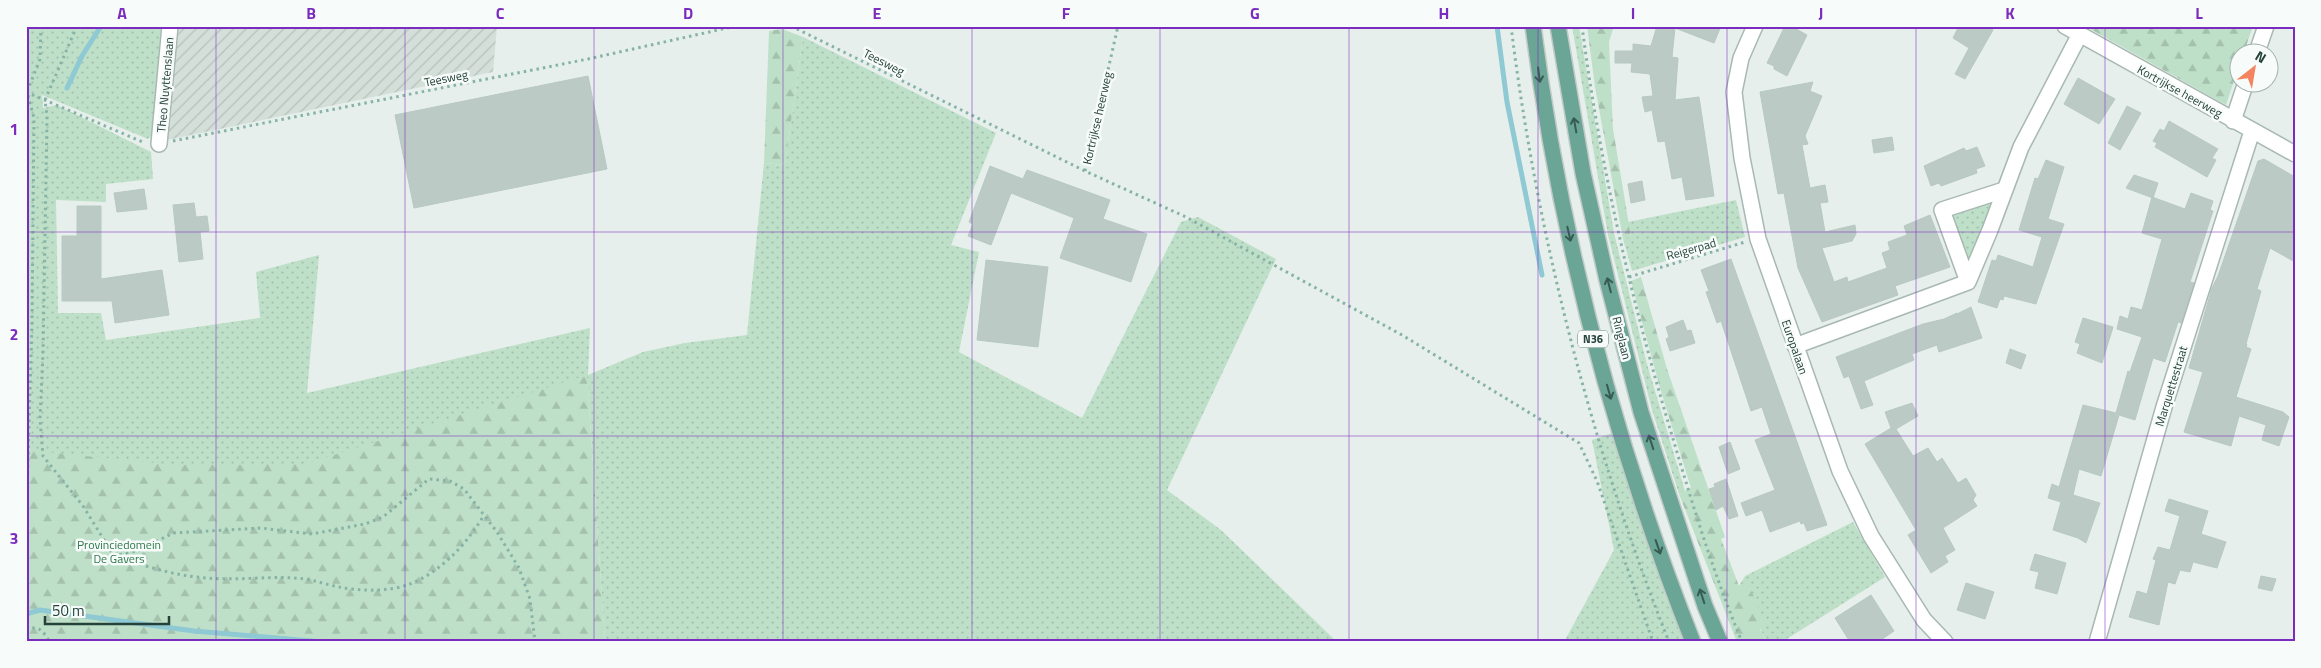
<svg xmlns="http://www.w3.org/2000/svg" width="2321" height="668" font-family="'Titillium Web',sans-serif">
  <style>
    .industrial { fill: url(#industrial-furrows) }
    .grass { fill: url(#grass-dots) }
    .forest { fill: url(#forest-firs) }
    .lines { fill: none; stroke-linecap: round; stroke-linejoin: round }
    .stream { stroke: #8ec9d4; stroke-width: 5 }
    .building { fill: #bbcac4; stroke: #b8c9c2 }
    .minor-casing { stroke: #a8b8b2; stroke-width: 18 }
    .major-casing { stroke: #c2cac8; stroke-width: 18 }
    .path { stroke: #86b3a5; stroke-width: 3; stroke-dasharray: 2.5 4; stroke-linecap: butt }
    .minor { stroke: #fff; stroke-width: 15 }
    .major { stroke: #6aa596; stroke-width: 15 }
    .oneway { stroke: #365b51 }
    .grid { fill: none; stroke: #7b2cbf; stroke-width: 1; stroke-opacity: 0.55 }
    .labels { text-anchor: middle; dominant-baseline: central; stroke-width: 5; stroke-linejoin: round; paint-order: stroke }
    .shield { fill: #f7fbf9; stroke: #637a73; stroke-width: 1 }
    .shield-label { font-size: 11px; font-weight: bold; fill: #24423a }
    .street-label { font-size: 12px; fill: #24423a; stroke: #f7fbf9 }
    .park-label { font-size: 12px; fill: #2d7a4b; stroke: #f7fbf9 }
    .neatline { fill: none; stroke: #7b2cbf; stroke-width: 2 }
    .grid-label { font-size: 16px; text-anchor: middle; font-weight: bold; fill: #7b2cbf }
  </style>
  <defs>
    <pattern id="industrial-furrows" width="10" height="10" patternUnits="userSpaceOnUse" patternTransform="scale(1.25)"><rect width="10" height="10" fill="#d4dfda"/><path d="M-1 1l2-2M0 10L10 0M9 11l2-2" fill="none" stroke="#b6c1bc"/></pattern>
    <pattern id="grass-dots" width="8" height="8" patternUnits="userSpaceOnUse" patternTransform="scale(1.25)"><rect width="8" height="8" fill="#bfe0c8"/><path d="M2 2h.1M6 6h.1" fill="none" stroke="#a4c1ad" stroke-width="1.8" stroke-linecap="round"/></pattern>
    <pattern id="forest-firs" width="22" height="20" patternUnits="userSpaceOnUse" patternTransform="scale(1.25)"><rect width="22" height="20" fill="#bfe0c8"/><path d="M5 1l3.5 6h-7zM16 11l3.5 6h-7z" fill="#a4c1ad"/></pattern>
  </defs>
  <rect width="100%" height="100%" fill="#e6efeb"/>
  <!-- industrial -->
  <path class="industrial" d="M 179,26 L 497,26 L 493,72 L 167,140 Z"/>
  <!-- grass -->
  <path class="grass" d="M 26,26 L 161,26 L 152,135 L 148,139 L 42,95 L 43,108 L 57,105 L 151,152 L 153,179 L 106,184 L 106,202 L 56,200 L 58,313 L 101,313 L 106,340 L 260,318 L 256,272 L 319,255 L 307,393 L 590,328 L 588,375 L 643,352 L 685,343 L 747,335 L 764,163 L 785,165 L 803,37 L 996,133 L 951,245 L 979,252 L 959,352 L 1082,418 L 1181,222 L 1198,217 L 1276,259 L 1167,490 L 1221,530 L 1337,642 L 605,642 L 587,375 L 416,642 L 26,642 Z
    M 1572,26 L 1579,26 L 1614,233 L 1647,364 L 1685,491 L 1679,494 L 1652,410 L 1608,235 Z
    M 1992,199 L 1971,262 L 1968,260 L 1952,218 L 1953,212 Z
    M 1736,200 L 1745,237 L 1632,271 L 1623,239 L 1631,236 L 1628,222 Z
    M 1612,433 L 1665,594 L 1684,642 L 1564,642 L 1614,550 L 1592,440 Z
    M 1853,522 L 1885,577 L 1782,642 L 1766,642 L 1760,628 L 1745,576 Z"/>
  <!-- forest -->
  <path class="forest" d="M 1587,26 L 1614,26 L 1609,42 L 1613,129 L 1631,237 L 1623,239 L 1595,87 Z
    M 2085,26 L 2253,26 L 2244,52 L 2238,52 L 2238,69 L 2226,105 Z
    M 782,29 L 803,37 L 785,165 L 764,163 L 769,31 Z
    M 1641,277 L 1667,369 L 1725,537 L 1721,539 L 1739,586 L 1745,576 L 1765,623 L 1760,629 L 1766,642 L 1737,642 L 1679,494 L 1691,488 L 1660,388 L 1631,281 Z
    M 587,375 L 605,642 L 242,642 L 211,638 L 209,642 L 26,642 L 26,450 L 175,465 L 305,464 Z"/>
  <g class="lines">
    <!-- stream -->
    <path class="stream" d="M 1497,26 L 1507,102 L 1542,275
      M 67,88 L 82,56 L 101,26
      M 26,614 L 40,610 L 194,631 L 323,642"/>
  </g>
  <!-- building -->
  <path class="building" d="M 1657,26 L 1721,26 L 1714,43 L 1675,28 L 1672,57 L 1678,58 L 1675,100 L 1699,97 L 1714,196 L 1686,200 L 1682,177 L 1672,179 L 1665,141 L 1658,142 L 1652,110 L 1645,112 L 1642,97 L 1653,96 L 1650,74 L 1631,72 L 1632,63 L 1615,63 L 1615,51 L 1633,51 L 1633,44 L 1651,46 Z
    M 1785,26 L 1791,26 L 1807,35 L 1787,76 L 1774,69 L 1774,66 L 1767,63 Z
    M 1959,26 L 1986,26 L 1993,30 L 1965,79 L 1955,74 L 1969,48 L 1953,38 Z
    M 588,76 L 607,169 L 414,208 L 395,115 Z
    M 2078,78 L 2115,99 L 2099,124 L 2064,104 Z
    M 1813,82 L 1810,91 L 1822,96 L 1805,136 L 1808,144 L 1802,145 L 1810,188 L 1825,185 L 1828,202 L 1820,203 L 1825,232 L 1855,225 L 1856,234 L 1852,241 L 1822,248 L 1834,282 L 1847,277 L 1848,282 L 1887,268 L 1882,253 L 1890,250 L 1888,242 L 1907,235 L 1904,226 L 1930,215 L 1950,267 L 1895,286 L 1898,295 L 1822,322 L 1798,268 L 1784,193 L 1778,194 L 1760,92 Z
    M 2127,106 L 2141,113 L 2120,150 L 2108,143 Z
    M 2169,121 L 2218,149 L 2212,158 L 2216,160 L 2207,177 L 2155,147 L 2157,143 L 2153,141 L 2160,129 L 2164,131 Z
    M 1892,137 L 1894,150 L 1874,153 L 1872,140 Z
    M 1977,147 L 1985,166 L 1976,169 L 1977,173 L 1941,186 L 1939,183 L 1931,186 L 1924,166 L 1964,148 L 1966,151 Z
    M 2264,159 L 2295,177 L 2295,262 L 2270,248 L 2257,289 L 2261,291 L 2246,344 L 2247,344 L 2246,347 L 2251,349 L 2236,397 L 2283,412 L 2289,417 L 2279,446 L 2262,440 L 2266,425 L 2239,416 L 2231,446 L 2184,432 L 2203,372 L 2189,368 L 2212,288 L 2218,276 L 2258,161 Z
    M 2046,160 L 2064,167 L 2048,219 L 2064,224 L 2036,304 L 2004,296 L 2003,300 L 2000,299 L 1997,308 L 1978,302 L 1992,260 L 1996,261 L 1998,255 L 2033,267 L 2042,237 L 2019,230 L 2035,178 L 2038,179 Z
    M 990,166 L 1023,179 L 1027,170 L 1110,200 L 1103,219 L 1147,234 L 1131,282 L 1060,258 L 1074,218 L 1011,193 L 991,245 L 968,236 L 973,224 L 969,222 Z
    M 2134,175 L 2158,183 L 2153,198 L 2126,188 Z
    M 1642,181 L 1645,200 L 1631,203 L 1628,184 Z
    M 144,189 L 147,209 L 117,212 L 114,193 Z
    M 2191,193 L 2213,201 L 2210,210 L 2213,211 L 2190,282 L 2194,283 L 2181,323 L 2178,322 L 2165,362 L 2153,358 L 2135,420 L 2119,415 L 2101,476 L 2079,469 L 2073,495 L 2100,503 L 2086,543 L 2078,538 L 2053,530 L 2061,502 L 2048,498 L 2052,484 L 2059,487 L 2083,405 L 2116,413 L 2128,371 L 2130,372 L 2142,337 L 2117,329 L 2120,316 L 2128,319 L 2131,307 L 2142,310 L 2162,239 L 2142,233 L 2152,197 L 2185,209 Z
    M 194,203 L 196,217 L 207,216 L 209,231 L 200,232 L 203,259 L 179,262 L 173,205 Z
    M 77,206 L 101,206 L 101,279 L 162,270 L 169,315 L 115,323 L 112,301 L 62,301 L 62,236 L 77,236 Z
    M 1731,259 L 1827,525 L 1807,531 L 1804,523 L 1801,524 L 1800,521 L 1770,532 L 1762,510 L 1746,516 L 1741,503 L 1775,490 L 1755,440 L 1771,434 L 1762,407 L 1751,411 L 1721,321 L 1717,323 L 1706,292 L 1709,291 L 1701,270 Z
    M 986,260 L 1048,267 L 1038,347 L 977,340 Z
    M 1971,307 L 1982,338 L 1939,352 L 1937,345 L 1912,354 L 1914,360 L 1864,381 L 1873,405 L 1861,409 L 1849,376 L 1844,378 L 1836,357 L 1923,324 L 1944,319 L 1957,313 L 1957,314 Z
    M 2083,318 L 2113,327 L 2102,363 L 2077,353 L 2080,344 L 2075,342 Z
    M 1683,320 L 1687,331 L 1691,330 L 1695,343 L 1670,351 L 1666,339 L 1669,337 L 1666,327 Z
    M 2010,349 L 2026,355 L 2021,369 L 2006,363 Z
    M 1912,403 L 1918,416 L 1896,429 L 1913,456 L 1928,448 L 1937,462 L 1942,458 L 1958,483 L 1966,478 L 1976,495 L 1973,500 L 1977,506 L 1943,528 L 1955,550 L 1945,556 L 1948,562 L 1931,573 L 1908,535 L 1916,530 L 1865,444 L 1891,428 L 1885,412 Z
    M 1730,442 L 1740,469 L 1728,474 L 1719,447 Z
    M 1726,479 L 1738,516 L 1729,519 L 1723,506 L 1716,510 L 1709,489 L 1715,487 L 1714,484 Z
    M 2169,499 L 2208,511 L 2201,534 L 2226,542 L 2217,568 L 2193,562 L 2190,572 L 2180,570 L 2175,584 L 2168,582 L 2159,625 L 2129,617 L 2137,591 L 2147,594 L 2156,560 L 2153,559 L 2158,547 L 2170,550 L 2180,516 L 2165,511 Z
    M 2035,554 L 2066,563 L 2057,594 L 2035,588 L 2039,572 L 2030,570 Z
    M 2261,576 L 2276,579 L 2272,591 L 2258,588 Z
    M 1966,583 L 1994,592 L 1985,619 L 1957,610 Z
    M 1871,595 L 1894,631 L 1878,642 L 1850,642 L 1835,618 Z"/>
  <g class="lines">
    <defs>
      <path id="minor" d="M 1755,26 L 1741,58 L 1734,92 L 1742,158 L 1758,239 L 1840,471 L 1871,536 L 1924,620 L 1945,642
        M 2065,26 L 2295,154
        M 2257,52 L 2266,26
        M 2233,121 L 2246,82
        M 159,144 L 170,26
        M 1968,282 L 1942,210 L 2004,190
        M 1795,346 L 1968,282 L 1990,230 L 2021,147 L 2080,34
        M 2097,642 L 2164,407 L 2252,131"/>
      <path id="major" d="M 1533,26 C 1560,237 1615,445 1693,642
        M 1558,26 L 1583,173 L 1607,280 L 1641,412 L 1705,606 L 1720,642"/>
    </defs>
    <!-- minor casing -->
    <use href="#minor" class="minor-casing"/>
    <!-- major casing -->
    <use href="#major" class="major-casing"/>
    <!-- path -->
    <path class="path" d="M 77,26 L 45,100 L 47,116 L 43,353 L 40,419 L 43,456 L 83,506 L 114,556 L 140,550 L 173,533 L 261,528 L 312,534 L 365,524 L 383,517 L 429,479 L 450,481 L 464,489 L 497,532 L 519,568 L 530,599 L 535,642
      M 791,26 L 1085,171 L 1186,217 L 1402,335 L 1579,443 L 1597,481 L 1653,642
      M 1511,26 C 1537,236 1591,445 1669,642
      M 1582,26 C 1600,167 1633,307 1674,442 C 1694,510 1715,577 1742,642
      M 26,92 L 145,143
      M 173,141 L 588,59 L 736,26
      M 1085,171 L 1118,26
      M 1629,277 L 1745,242
      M 26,526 L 32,324 L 34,118 L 27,92 L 40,59 L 41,26
      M 115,556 C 145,566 175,576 207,578 C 239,581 273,575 305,579 C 317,581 328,585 339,587 C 359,591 387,592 407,585 C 439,574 467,544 484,515
      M 26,630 C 40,624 43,632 50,642"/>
    <!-- minor -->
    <use href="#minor" class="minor"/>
    <!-- major -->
    <use href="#major" class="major"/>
  </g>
  <!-- one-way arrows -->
  <defs><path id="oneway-shaft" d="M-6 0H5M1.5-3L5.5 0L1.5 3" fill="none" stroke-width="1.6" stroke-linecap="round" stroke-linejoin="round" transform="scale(1.25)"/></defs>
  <g class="oneway">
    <use href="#oneway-shaft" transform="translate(1539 75) rotate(83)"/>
    <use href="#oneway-shaft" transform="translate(1575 125) rotate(-100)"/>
    <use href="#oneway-shaft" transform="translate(1569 234) rotate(77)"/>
    <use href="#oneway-shaft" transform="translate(1609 285) rotate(-104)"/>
    <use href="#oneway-shaft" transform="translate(1609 392) rotate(74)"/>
    <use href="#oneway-shaft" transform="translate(1651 442) rotate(-108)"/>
    <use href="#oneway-shaft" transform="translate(1658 547) rotate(71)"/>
    <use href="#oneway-shaft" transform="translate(1702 596) rotate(-108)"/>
  </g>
  <!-- grid -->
  <path class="grid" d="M 216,26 L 216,642M 405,26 L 405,642M 594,26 L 594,642M 783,26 L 783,642M 972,26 L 972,642M 1160,26 L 1160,642M 1349,26 L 1349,642M 1538,26 L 1538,642M 1727,26 L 1727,642M 1916,26 L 1916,642M 2105,26 L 2105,642M 26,232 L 2295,232M 26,436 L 2295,436"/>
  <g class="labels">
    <!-- shield labels -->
    <rect class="shield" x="1578" y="330.5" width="30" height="17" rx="4"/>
    <g class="shield-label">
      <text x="1593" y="339">N36</text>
    </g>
    <!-- street labels -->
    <g class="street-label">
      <text transform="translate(884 62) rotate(27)">Teesweg</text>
      <text transform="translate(446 78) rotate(-11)">Teesweg</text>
      <text transform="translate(165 85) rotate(-85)">Theo Nuyttenslaan</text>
      <text transform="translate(2180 91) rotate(29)">Kortrijkse heerweg</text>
      <text transform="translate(1097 118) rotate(-77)">Kortrijkse heerweg</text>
      <text transform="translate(1691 249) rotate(-16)">Reigerpad</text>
      <text transform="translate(1622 338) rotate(76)">Ringlaan</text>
      <text transform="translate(1795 347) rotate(71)">Europalaan</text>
      <text transform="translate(2171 386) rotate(-73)">Marquettestraat</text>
    </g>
    <!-- park labels -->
    <g class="park-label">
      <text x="119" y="544">Provinciedomein<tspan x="119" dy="14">De Gavers</tspan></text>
    </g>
  </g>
  <!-- border -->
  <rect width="2321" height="668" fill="none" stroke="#f7fbf9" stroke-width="55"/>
  <!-- north arrow -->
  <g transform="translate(2254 68) rotate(31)"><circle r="24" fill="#f7fbf9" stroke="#a3b1ad"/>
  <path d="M0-4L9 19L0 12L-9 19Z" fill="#f4845f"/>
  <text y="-8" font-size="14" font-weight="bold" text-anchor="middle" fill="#24423a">N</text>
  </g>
  <!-- scale -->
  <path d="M45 616v8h124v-8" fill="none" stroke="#24423a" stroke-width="2.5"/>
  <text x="52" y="616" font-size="15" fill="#24423a" stroke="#f7fbf9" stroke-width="4" paint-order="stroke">50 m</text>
  <rect x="28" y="28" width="2266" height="612" class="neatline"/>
  <g class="grid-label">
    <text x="122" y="19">A</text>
    <text x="311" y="19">B</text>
    <text x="500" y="19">C</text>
    <text x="688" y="19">D</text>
    <text x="877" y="19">E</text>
    <text x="1066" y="19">F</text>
    <text x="1255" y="19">G</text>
    <text x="1444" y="19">H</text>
    <text x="1633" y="19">I</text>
    <text x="1821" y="19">J</text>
    <text x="2010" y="19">K</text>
    <text x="2199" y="19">L</text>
    <text x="14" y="135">1</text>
    <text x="14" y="340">2</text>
    <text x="14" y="544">3</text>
  </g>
</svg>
